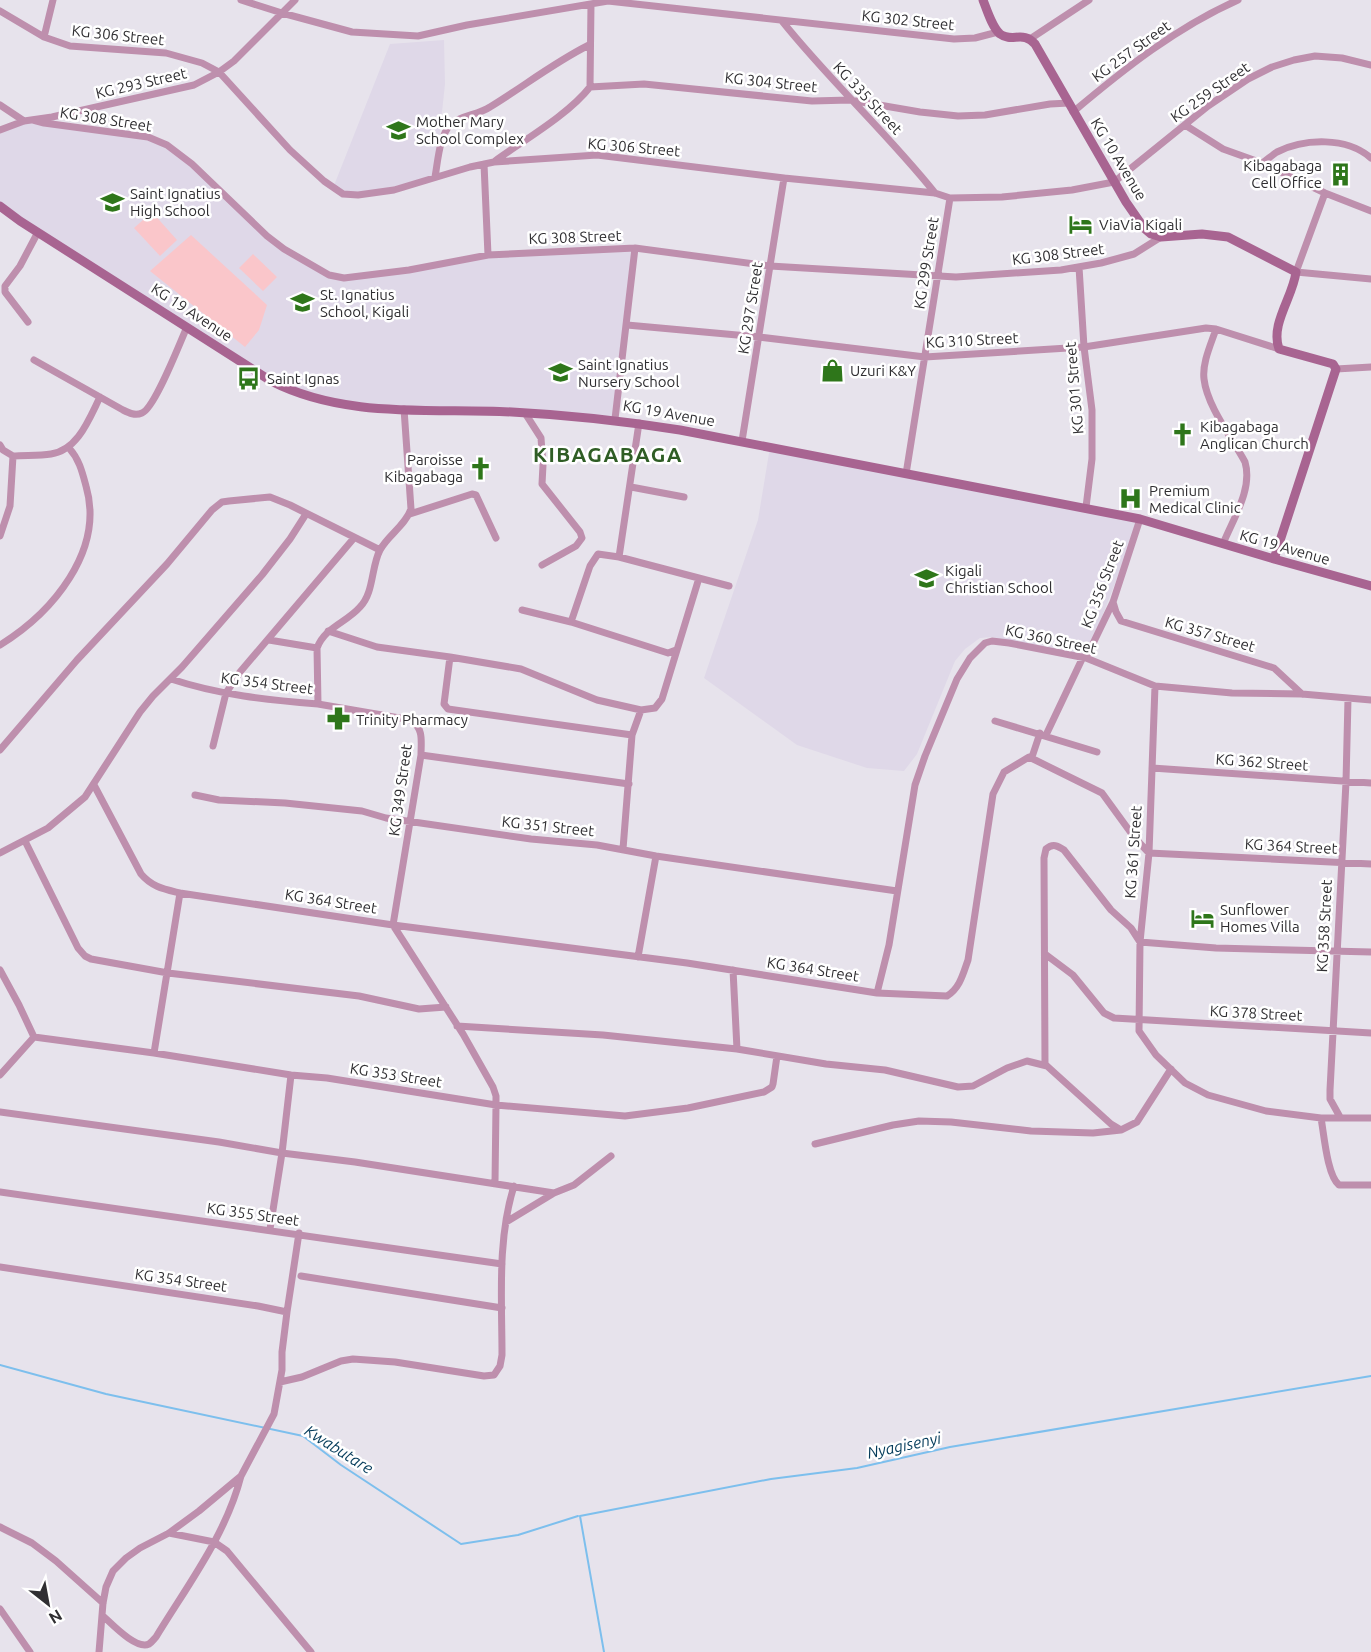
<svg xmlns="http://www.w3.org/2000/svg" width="1371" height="1652" font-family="Ubuntu,sans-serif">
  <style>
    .built { fill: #dfd8e8 }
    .garden { fill: #fac6ca }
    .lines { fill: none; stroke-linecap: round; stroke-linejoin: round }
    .stream { stroke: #7dbfed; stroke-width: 2 }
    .street { stroke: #be8fad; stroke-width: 7 }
    .secondary { stroke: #a86491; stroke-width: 9 }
    .labels { text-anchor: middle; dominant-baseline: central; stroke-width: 5; stroke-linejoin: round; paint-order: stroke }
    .street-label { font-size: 15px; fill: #302f32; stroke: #fff }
    .poi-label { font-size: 15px; fill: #302f32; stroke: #fff; text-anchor: start }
    .water-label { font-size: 16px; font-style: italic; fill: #043b5a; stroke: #fff }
    .district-label { font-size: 21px; font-weight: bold; letter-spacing: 1.5px; fill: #2f5d25; stroke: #fff }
  </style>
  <rect width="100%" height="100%" fill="#e7e3ec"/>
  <!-- built -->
  <path class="built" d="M 444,40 L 445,84 L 435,177 L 358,195 L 333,188 L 390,44 Z
    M 24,121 L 148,137 L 176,151 L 267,236 L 329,275 L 344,278 L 488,255 L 635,248 L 615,419 L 345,405 L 287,389 L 0,205 L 0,130 Z
    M 770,447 L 1140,519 L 1086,658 L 992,637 L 980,638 L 965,649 L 955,661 L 917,754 L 904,771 L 867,768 L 797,745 L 704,678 L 758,520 Z"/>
  <!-- garden -->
  <path class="garden" d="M 152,212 L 177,240 L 160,256 L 134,228 Z
    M 191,235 L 267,305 L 259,330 L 245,347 L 150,271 Z
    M 253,254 L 277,277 L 263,291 L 239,268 Z"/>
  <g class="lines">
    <!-- stream -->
    <path class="stream" d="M 0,1365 L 106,1394 L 303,1436 L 341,1465 L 461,1544 L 518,1535 L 578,1516
      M 604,1652 L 580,1516 L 771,1479 L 857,1468 L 950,1447 L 1371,1376"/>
    <!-- street -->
    <path class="street" d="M 241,0 L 282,13 L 352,32 L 418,36 L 467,25 L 608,1 L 954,39 L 975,38 L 998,32
      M 0,11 L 44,37 L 70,46 L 166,53 L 202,63 L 219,72 L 290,150 L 324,181 L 343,194 L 358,195 L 394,190 L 470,167 L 494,162 L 597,155 L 784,178 L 935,193 L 950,198 L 1002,197 L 1072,190 L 1114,182 L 1208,106 L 1248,79 L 1272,67 L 1294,60 L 1315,56 L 1342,58 L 1371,65
      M 782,21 C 830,81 887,133 935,193
      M 44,37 L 53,0
      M 1030,39 L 1089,0
      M 590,87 L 591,4
      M 0,105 L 24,121
      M 1073,112 C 1124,69 1177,27 1238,0
      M 33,120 L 44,123 L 148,137 L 167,145 L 192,164 L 267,236 L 284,249 L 329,275 L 344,278 L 409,270 L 488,255 L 635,248 L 770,266 L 956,277 L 1061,270 L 1101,263 L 1134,254 L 1161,237
      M 1185,125 L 1223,149 L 1262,163 L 1325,193 L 1371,211
      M 0,130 L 24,121 L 52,117 L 194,85 L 219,72 L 234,61 L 295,0
      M 495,161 C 524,140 568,115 590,87 L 644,84 L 812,101 L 850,100 L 920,112 L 958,116 L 985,115 L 1050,104 L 1069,103
      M 1262,163 C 1267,160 1272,155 1277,152 C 1305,138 1347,137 1371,158
      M 484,164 L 488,255
      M 435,177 C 438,161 439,136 451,124 C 462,115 478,115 490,107 C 523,87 553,63 589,45
      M 1325,193 L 1296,272 L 1371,279
      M 1079,267 L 1084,347 L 1092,410 L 1092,459 L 1086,507
      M 28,322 L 5,292 L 5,286 L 20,266 L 38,232
      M 627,325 L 759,337 L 925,357 L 1084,347 L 1206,328 L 1216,329 L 1279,349
      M 1216,329 C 1211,344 1202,363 1204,379 C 1207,406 1232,438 1245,462 C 1253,489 1233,519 1223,544
      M 34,360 L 123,410 C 129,413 135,416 142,413 C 155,408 180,342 187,327
      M 1336,369 L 1371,367
      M 525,413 L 541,438 L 543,465 L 542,484 L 580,532 L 582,538 L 576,546 L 542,565
      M 615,419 L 635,248
      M 742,441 L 784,178
      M 0,445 L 3,450 L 13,456 L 10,506 L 0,536
      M 13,456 C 25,455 39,456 51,454 C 78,450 89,419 100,397
      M 906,474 L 950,198
      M 631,487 L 684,497
      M 410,514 L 472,494 L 476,495 L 496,538
      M 619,557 L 639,423
      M 1113,602 L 1116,612 L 1121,621 L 1274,668 L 1302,694
      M 522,610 L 571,622 L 668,653 L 676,650
      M 571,622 L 590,566 L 598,554 L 619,557 L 729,586
      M 328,631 L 377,647 L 450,657 L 521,669 L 597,700 L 641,710 L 655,708 L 662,699 L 699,578
      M 269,640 L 317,648
      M 0,645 C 52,613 105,551 86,486 C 82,471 79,459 69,448
      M 450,657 L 444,704 L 448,709 L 632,735
      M 1086,658 L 1113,602 L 1140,519
      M 171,679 C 219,695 268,700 318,704 L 317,648 C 325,627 346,623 360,607 C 374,593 371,567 380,550 C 388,535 405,526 411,509 L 404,409
      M 1155,686 L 1149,853 L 1140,942 L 1139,1031 L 1156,1055 L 1185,1083 L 1208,1095 L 1266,1111 L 1321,1118 L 1371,1118
      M 318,704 L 411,720 C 424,729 421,741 421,755 L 393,925 L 463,1034 L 493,1087 L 496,1096 L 496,1105 L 495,1183
      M 995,721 L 1097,752
      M 1046,735 L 1083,657
      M 213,746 L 226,693 L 240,672 L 354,538
      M 0,750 L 77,660 L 167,564 L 212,510 L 222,502 L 229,501 L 270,497 L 290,505 L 380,550
      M 421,755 L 629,784
      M 1032,757 L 1040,733
      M 1152,768 L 1371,783
      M 94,785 L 141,874 C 152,887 164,889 180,893 L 393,925 L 687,963 L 877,993 L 947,996 C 960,988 963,974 968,960 L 993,794 L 1004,772 L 1029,757 L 1102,793 L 1134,837 L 1149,853 L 1371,864
      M 195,795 L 219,800 L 285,803 L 362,811 L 386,818 L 531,839 L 597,845 L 656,856 L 897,891
      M 25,841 L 78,948 L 85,956 L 91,959 L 168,973 L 359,996 L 419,1009 L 446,1007
      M 623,849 L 632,735 L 641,710
      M 0,853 L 48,828 L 85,797 L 140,712 L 153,696 L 182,667 L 262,575 L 290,539 L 306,514
      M 1045,954 L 1073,975 L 1104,1013 L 1114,1018 L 1371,1033
      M 638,957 L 656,856
      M 0,970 L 19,1005 L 34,1037
      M 733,970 L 737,1049
      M 877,993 L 889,945 L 915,785 L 925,756 L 957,679 L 970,658 L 985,643 L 992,641 L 1009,643 L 1086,658 L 1155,686 L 1232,693 L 1302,694 L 1371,700
      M 457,1026 L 603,1035 L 737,1049 L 826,1064 L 885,1070 L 958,1087 L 973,1086 L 1007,1068 L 1027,1061 L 1047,1066 L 1111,1124 L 1121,1130 L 1137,1122 L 1171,1069
      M 154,1053 L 180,893
      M 1045,1065 L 1044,858 L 1046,849 C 1053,843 1058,846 1064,850 L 1111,910 L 1131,928 L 1140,942 L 1216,948 L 1371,952
      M 0,1075 L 34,1037 L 154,1053 L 291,1075 L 327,1078 L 496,1105 L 625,1116 L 688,1108 L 764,1092 L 772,1087 L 773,1084 L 777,1056
      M 0,1112 L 219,1142 L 282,1153 L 355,1162 L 554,1193
      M 1340,1117 L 1330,1099 L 1330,1090 L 1346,782 L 1348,699
      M 1321,1118 C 1324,1134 1327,1175 1339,1185 L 1371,1185
      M 815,1144 L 893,1125 L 919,1121 L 951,1122 L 1031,1131 L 1093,1133 L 1121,1130
      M 0,1192 L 502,1264
      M 506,1222 L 554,1193 L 574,1185 L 611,1156
      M 270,1229 L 282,1153 L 291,1075
      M 0,1267 L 258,1306 L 287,1312 L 282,1352 L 282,1370 L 274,1414 L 241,1476 L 199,1511 L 169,1533 L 140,1548 L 126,1558 L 113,1571 L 106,1587 L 103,1603 L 99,1652
      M 301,1276 L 502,1308
      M 287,1312 L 299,1233
      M 280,1382 L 302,1377 L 341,1361 L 353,1359 L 395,1362 L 484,1376 L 494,1375 L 500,1366 L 502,1355 C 502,1299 497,1240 514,1186
      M 0,1527 L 32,1543 L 56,1561 L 103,1603
      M 169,1533 L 214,1542 L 227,1551 L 311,1652
      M 0,1609 L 30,1652
      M 103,1616 C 112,1624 136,1650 149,1644 C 152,1642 154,1639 156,1637 C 187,1586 226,1535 241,1476"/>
    <!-- secondary -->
    <path class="secondary" d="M 983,0 C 987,10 992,27 1000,34 C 1012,43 1023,30 1035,44 L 1126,202 L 1144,228 L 1151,234 L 1161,237 L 1202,234 L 1228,237 L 1296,272 C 1293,297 1270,324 1279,349 L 1333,364 L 1336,369 L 1274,559
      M 0,206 L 20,221 L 271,381 C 345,419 432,408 512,412 C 569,415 624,421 680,430 L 1140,519 L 1274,559 L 1371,586"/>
  </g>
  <!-- icons -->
  <defs>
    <symbol id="school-bare" viewBox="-9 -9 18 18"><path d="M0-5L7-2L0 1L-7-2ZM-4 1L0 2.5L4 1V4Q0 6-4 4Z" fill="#2e761a" stroke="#fff" stroke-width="2.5" paint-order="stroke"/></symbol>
    <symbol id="building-bare" viewBox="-9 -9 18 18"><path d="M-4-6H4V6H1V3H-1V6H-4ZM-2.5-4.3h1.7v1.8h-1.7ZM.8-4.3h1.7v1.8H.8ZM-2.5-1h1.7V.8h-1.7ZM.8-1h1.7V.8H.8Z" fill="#2e761a" stroke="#fff" stroke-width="2.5" paint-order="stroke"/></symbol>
    <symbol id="hotel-bare" viewBox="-9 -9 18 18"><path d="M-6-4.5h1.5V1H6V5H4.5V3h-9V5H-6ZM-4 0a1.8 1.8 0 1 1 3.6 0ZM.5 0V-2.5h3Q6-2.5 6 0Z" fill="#2e761a" stroke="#fff" stroke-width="2.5" paint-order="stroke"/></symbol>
    <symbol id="shop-bare" viewBox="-9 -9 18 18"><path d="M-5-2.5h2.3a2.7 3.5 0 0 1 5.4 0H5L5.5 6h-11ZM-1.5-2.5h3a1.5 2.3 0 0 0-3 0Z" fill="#2e761a" stroke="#fff" stroke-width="2.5" paint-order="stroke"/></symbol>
    <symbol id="bus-bare" viewBox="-9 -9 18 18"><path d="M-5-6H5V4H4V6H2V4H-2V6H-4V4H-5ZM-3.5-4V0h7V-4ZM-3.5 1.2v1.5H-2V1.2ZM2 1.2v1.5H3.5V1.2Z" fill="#2e761a" stroke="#fff" stroke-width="2.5" paint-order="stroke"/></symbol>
    <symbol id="church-bare" viewBox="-9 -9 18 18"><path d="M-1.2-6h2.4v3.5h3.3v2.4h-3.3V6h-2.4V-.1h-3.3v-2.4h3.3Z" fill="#2e761a" stroke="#fff" stroke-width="2.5" paint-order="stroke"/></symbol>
    <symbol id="hospital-bare" viewBox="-9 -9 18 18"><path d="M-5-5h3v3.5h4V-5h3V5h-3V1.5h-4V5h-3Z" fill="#2e761a" stroke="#fff" stroke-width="2.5" paint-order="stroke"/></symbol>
    <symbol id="pharmacy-bare" viewBox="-9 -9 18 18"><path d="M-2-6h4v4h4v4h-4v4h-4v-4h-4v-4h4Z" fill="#2e761a" stroke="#fff" stroke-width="2.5" paint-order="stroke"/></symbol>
  </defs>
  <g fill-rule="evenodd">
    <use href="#school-bare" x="382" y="114" width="33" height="33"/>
    <use href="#building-bare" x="1324" y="158" width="33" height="33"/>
    <use href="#school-bare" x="96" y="186" width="33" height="33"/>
    <use href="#hotel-bare" x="1064" y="208" width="33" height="33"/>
    <use href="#school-bare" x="286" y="286" width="33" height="33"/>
    <use href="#shop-bare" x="816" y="354" width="33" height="33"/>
    <use href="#school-bare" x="544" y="356" width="33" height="33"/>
    <use href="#bus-bare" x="232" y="362" width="33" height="33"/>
    <use href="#church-bare" x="1166" y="418" width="33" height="33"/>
    <use href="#church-bare" x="464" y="452" width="33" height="33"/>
    <use href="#hospital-bare" x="1114" y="482" width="33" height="33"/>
    <use href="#school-bare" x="910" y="562" width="33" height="33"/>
    <use href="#pharmacy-bare" x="322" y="702" width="33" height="33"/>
    <use href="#hotel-bare" x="1186" y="902" width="33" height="33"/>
  </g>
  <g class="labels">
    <!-- street labels -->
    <g class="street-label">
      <text transform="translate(908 20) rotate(6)">KG 302 Street</text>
      <text transform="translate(118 35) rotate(6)">KG 306 Street</text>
      <text transform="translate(1131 51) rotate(-36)">KG 257 Street</text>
      <text transform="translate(771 82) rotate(6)">KG 304 Street</text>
      <text transform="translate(141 83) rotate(-13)">KG 293 Street</text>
      <text transform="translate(1210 92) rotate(-35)">KG 259 Street</text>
      <text transform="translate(868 98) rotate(47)">KG 335 Street</text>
      <text transform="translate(106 119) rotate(9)">KG 308 Street</text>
      <text transform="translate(634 147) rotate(5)">KG 306 Street</text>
      <text transform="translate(1119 159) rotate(59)">KG 10 Avenue</text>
      <text transform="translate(575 237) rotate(-2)">KG 308 Street</text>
      <text transform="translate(1058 254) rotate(-7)">KG 308 Street</text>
      <text transform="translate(926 263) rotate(-81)">KG 299 Street</text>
      <text transform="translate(750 308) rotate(-81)">KG 297 Street</text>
      <text transform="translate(192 312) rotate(33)">KG 19 Avenue</text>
      <text transform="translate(972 340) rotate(-3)">KG 310 Street</text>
      <text transform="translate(1074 388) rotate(-95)">KG 301 Street</text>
      <text transform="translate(669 413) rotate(10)">KG 19 Avenue</text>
      <text transform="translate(1285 547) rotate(16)">KG 19 Avenue</text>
      <text transform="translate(1102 584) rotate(-69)">KG 356 Street</text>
      <text transform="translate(1210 634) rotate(16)">KG 357 Street</text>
      <text transform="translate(1051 639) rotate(12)">KG 360 Street</text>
      <text transform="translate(267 683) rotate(7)">KG 354 Street</text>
      <text transform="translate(1262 762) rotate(4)">KG 362 Street</text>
      <text transform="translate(400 790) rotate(-82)">KG 349 Street</text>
      <text transform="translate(548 826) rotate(6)">KG 351 Street</text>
      <text transform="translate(1291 846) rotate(3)">KG 364 Street</text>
      <text transform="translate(1133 852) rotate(-86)">KG 361 Street</text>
      <text transform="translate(331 901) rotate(9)">KG 364 Street</text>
      <text transform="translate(1324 926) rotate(-87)">KG 358 Street</text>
      <text transform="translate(813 969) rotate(9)">KG 364 Street</text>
      <text transform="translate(1256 1013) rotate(3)">KG 378 Street</text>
      <text transform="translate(396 1075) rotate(9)">KG 353 Street</text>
      <text transform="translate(253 1214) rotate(8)">KG 355 Street</text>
      <text transform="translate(181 1280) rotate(8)">KG 354 Street</text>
    </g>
    <!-- poi labels -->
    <g class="poi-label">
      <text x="416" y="121">Mother Mary<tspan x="416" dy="17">School Complex</tspan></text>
      <text x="1322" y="165" text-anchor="end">Kibagabaga<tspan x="1322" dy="17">Cell Office</tspan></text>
      <text x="130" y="193">Saint Ignatius<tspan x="130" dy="17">High School</tspan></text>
      <text x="1099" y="224">ViaVia Kigali</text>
      <text x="320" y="294">St. Ignatius<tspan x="320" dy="17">School, Kigali</tspan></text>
      <text x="578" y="364">Saint Ignatius<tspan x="578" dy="17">Nursery School</tspan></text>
      <text x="850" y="370">Uzuri K&amp;Y</text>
      <text x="267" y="378">Saint Ignas</text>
      <text x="1200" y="426">Kibagabaga<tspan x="1200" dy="17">Anglican Church</tspan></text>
      <text x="463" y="459" text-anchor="end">Paroisse<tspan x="463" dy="17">Kibagabaga</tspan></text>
      <text x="1149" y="490">Premium<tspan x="1149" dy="17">Medical Clinic</tspan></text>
      <text x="945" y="570">Kigali<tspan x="945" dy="17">Christian School</tspan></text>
      <text x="356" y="719">Trinity Pharmacy</text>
      <text x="1220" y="909">Sunflower<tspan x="1220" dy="17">Homes Villa</tspan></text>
    </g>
    <!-- water labels -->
    <g class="water-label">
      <text transform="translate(904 1445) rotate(-12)">Nyagisenyi</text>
      <text transform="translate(339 1449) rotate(32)">Kwabutare</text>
    </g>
    <!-- district labels -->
    <g class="district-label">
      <text x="608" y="454">KIBAGABAGA</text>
    </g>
  </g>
  <!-- north arrow -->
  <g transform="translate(48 1604) rotate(149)" stroke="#ffffff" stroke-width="4.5" paint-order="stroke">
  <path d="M0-4.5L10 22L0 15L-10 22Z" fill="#302f32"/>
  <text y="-9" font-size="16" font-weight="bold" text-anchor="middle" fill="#302f32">N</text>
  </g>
</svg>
